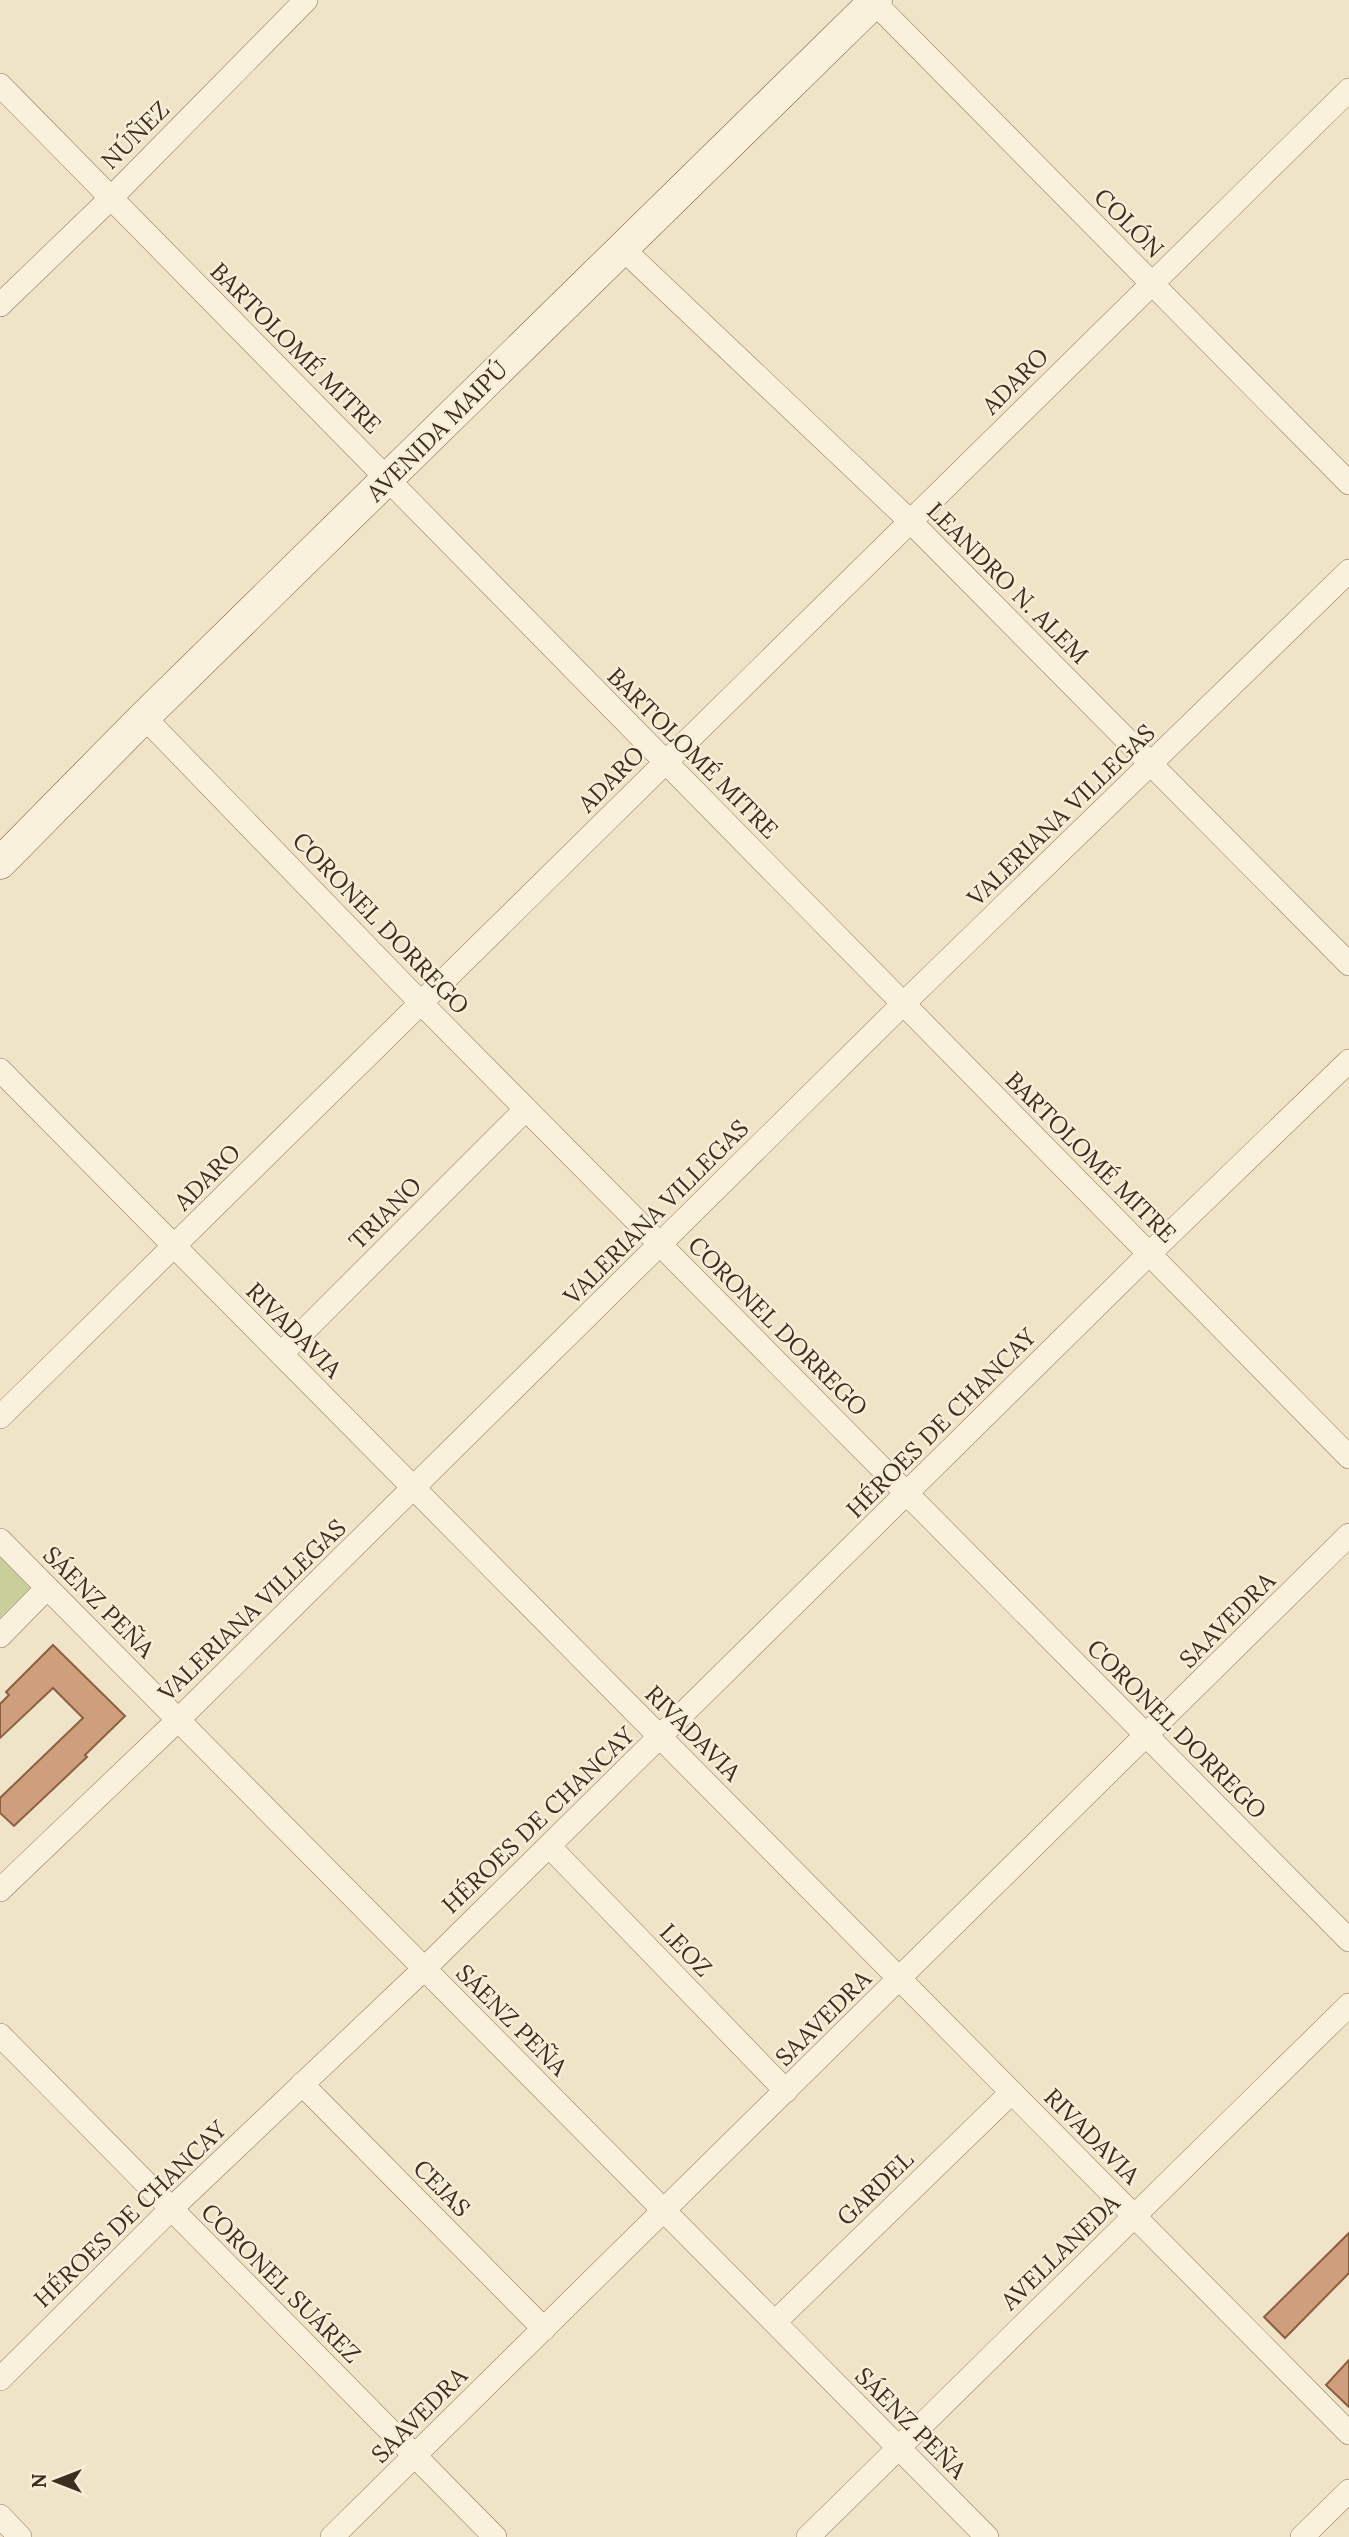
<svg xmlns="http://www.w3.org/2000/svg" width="1349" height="2537" font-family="Lora,serif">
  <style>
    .green { fill: #c9cf9b }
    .building { fill: #cf9f7d; stroke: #8d5f41; stroke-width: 2 }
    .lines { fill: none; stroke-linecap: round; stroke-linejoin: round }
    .minor-casing { stroke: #8d765c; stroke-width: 24 }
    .secondary-casing { stroke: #6f573f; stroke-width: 33 }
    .minor { stroke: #faf1dc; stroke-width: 23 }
    .secondary { stroke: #faf1dc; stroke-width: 32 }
    .labels { text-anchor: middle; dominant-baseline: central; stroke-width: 5; stroke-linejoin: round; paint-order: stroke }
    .street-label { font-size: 24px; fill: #3d2e20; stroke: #f7eed8 }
  </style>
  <rect width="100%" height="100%" fill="#f0e4c8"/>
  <!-- green -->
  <path class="green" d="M 0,1557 L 30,1588 L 0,1618 Z"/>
  <!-- building -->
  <path class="building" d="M 53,1645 L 125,1716 L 85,1755 L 87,1757 L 14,1826 L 0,1813 L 0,1798 L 83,1718 L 53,1688 L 0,1738 L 0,1704 L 9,1695 L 6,1692 Z
    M 1349,2233 L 1349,2273 L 1285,2338 L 1264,2317 Z
    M 1349,2360 L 1349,2407 L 1326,2385 Z"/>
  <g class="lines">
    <defs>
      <path id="minor" d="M 872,0 L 1349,483
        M 0,85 L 1349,1457
        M 622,248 L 910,521 L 1349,964
        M 0,305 L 111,198 L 306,0
        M 144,717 L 421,1003 L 1349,1940
        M 0,1070 L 1349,2433
        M 281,1354 L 526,1109
        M 0,1417 L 1349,90
        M 0,1540 L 987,2537
        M 0,1636 L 47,1588
        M 549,1846 L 786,2091
        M 0,1890 L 178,1720 L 903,1004 L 1349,571
        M 0,2035 L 495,2537
        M 302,2084 L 544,2329
        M 775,2322 L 1012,2092
        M 0,2379 L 171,2209 L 424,1969 L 1149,1254 L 1349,1061
        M 0,2516 L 20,2537
        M 332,2537 L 1349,1535
        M 808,2537 L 1349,2005
        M 1302,2537 L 1349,2491"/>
      <path id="secondary" d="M 0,863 L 144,717 L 876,0"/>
    </defs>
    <!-- minor casing -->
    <use href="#minor" class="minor-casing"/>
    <!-- secondary casing -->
    <use href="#secondary" class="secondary-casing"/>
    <!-- minor -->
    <use href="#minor" class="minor"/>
    <!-- secondary -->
    <use href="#secondary" class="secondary"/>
  </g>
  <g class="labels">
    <!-- street labels -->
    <g class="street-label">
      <text transform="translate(135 135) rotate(-45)">NÚÑEZ</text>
      <text transform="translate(1129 223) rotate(45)">COLÓN</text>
      <text transform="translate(296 348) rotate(45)">BARTOLOMÉ MITRE</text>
      <text transform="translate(1015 381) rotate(-45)">ADARO</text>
      <text transform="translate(437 431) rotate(-45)">AVENIDA MAIPÚ</text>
      <text transform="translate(1008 583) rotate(45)">LEANDRO N. ALEM</text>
      <text transform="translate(693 753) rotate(45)">BARTOLOMÉ MITRE</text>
      <text transform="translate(611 779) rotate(-45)">ADARO</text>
      <text transform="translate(1061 815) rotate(-44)">VALERIANA VILLEGAS</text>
      <text transform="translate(381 923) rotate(46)">CORONEL DORREGO</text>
      <text transform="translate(1091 1157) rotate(45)">BARTOLOMÉ MITRE</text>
      <text transform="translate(207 1177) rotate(-45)">ADARO</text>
      <text transform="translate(656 1212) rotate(-45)">VALERIANA VILLEGAS</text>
      <text transform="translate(385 1213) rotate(-45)">TRIANO</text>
      <text transform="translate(778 1326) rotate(45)">CORONEL DORREGO</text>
      <text transform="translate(294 1330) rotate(45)">RIVADAVIA</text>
      <text transform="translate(941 1423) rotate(-45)">HÉROES DE CHANCAY</text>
      <text transform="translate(99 1602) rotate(45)">SÁENZ PEÑA</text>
      <text transform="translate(252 1610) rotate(-44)">VALERIANA VILLEGAS</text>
      <text transform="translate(1227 1620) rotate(-45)">SAAVEDRA</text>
      <text transform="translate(1177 1729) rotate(45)">CORONEL DORREGO</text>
      <text transform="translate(693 1733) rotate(45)">RIVADAVIA</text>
      <text transform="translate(538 1820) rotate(-44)">HÉROES DE CHANCAY</text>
      <text transform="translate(686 1950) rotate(46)">LEOZ</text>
      <text transform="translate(823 2018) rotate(-45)">SAAVEDRA</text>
      <text transform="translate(512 2020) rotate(45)">SÁENZ PEÑA</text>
      <text transform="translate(1092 2136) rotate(45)">RIVADAVIA</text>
      <text transform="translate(442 2188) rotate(45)">CEJAS</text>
      <text transform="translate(875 2188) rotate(-44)">GARDEL</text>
      <text transform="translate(130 2214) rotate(-44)">HÉROES DE CHANCAY</text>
      <text transform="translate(1060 2252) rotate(-44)">AVELLANEDA</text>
      <text transform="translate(281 2283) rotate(45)">CORONEL SUÁREZ</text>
      <text transform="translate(419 2415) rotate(-45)">SAAVEDRA</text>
      <text transform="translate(911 2423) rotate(45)">SÁENZ PEÑA</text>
    </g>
  </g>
  <!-- north arrow -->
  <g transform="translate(56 2481) rotate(270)" stroke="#f7eed8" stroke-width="5" paint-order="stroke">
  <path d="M0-5L12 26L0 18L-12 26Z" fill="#3d2e20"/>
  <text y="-10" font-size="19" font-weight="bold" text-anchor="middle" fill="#3d2e20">N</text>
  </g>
</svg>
